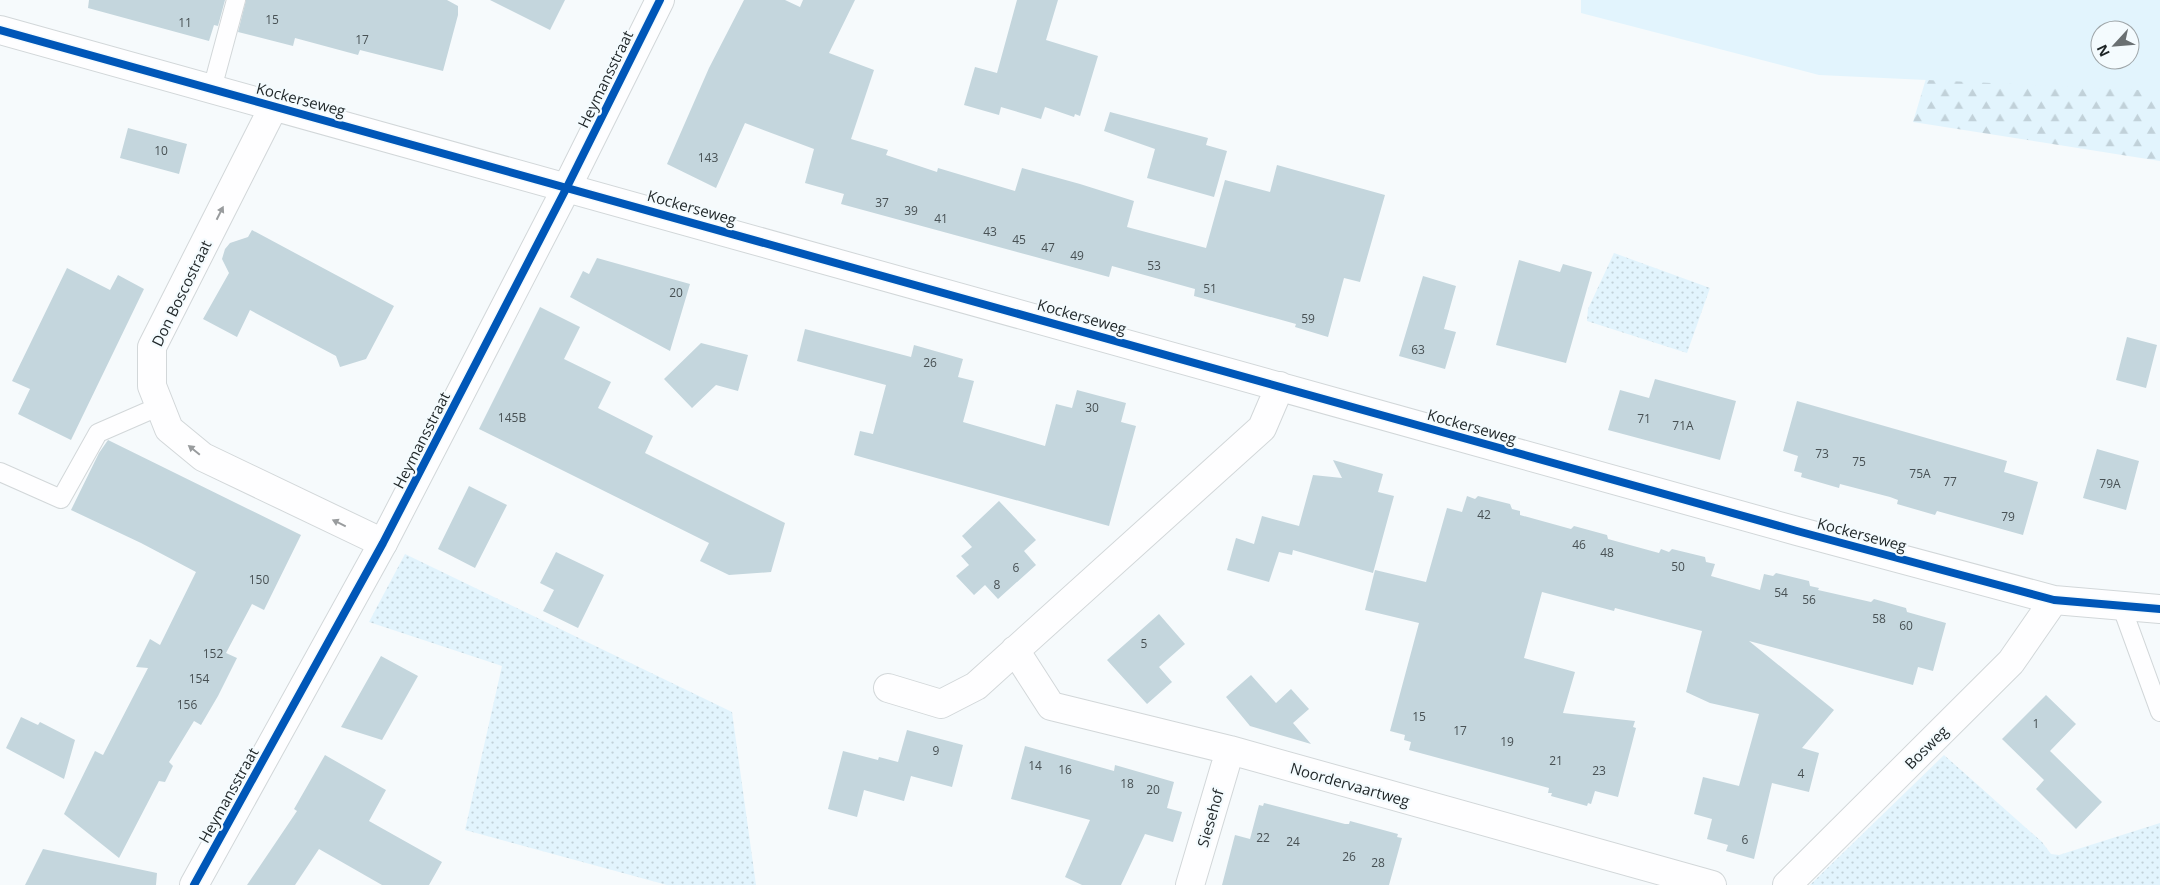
<svg xmlns="http://www.w3.org/2000/svg" width="2160" height="885" font-family="'Open Sans',sans-serif">
  <style>
    .grass { fill: url(#grass-dots) }
    .forest { fill: url(#forest-firs) }
    .park { fill: #e2f4fd; fill-rule: evenodd }
    .building { fill: #c4d6dd }
    .lines { fill: none; stroke-linecap: round; stroke-linejoin: round }
    .lane-casing { stroke: #d2d7d9; stroke-width: 20 }
    .street-casing { stroke: #d2d7d9; stroke-width: 30 }
    .secondary-casing { stroke: #d2d7d9; stroke-width: 30 }
    .lane { stroke: #fefeff; stroke-width: 18 }
    .street { stroke: #fefeff; stroke-width: 28 }
    .secondary { stroke: #fefeff; stroke-width: 28 }
    .cycleway-casing { stroke: #f4fbfe; stroke-width: 11 }
    .cycleway { stroke: #0057b8; stroke-width: 8 }
    .oneway { fill: #999c9e }
    .labels { text-anchor: middle; dominant-baseline: central; stroke-width: 4.5; stroke-linejoin: round; paint-order: stroke }
    .number-label { font-size: 12px; fill: #485154 }
    .street-label { font-size: 15px; fill: #1e2527; stroke: #f4fbfe }
  </style>
  <defs>
    <pattern id="grass-dots" width="8" height="8" patternUnits="userSpaceOnUse" patternTransform="scale(1.25)"><rect width="8" height="8" fill="#e2f4fd"/><path d="M2 2h.1M6 6h.1" fill="none" stroke="#c1d1d9" stroke-width="1.8" stroke-linecap="round"/></pattern>
    <pattern id="forest-firs" width="22" height="20" patternUnits="userSpaceOnUse" patternTransform="scale(1.25)"><rect width="22" height="20" fill="#e2f4fd"/><path d="M5 1l3.5 6h-7zM16 11l3.5 6h-7z" fill="#c1d1d9"/></pattern>
  </defs>
  <rect width="100%" height="100%" fill="#f6fafc"/>
  <!-- grass -->
  <path class="grass" d="M 1614,253 L 1710,288 L 1687,353 L 1587,321 L 1588,309 Z
    M 405,554 L 732,712 L 756,885 L 667,885 L 465,830 L 502,666 L 369,622 Z
    M 1944,755 L 2042,842 L 2051,854 L 2059,855 L 2160,823 L 2160,885 L 1810,885 Z"/>
  <!-- forest -->
  <path class="forest" d="M 1928,72 L 2160,82 L 2160,161 L 1913,122 Z"/>
  <!-- park -->
  <path class="park" d="M 1581,0 L 2160,0 L 2160,91 L 1819,75 L 1581,13 ZM 2100,30 L 2130,30 L 2130,60 L 2100,60 Z"/>
  <!-- building -->
  <path class="building" d="M 89,0 L 225,0 L 218,26 L 214,25 L 209,41 L 88,8 Z
    M 246,0 L 447,0 L 458,6 L 458,15 L 443,71 L 360,50 L 358,55 L 295,38 L 293,46 L 238,32 Z
    M 490,0 L 565,0 L 550,30 Z
    M 744,0 L 785,0 L 800,7 L 803,0 L 855,0 L 829,53 L 874,70 L 851,139 L 888,150 L 886,155 L 937,172 L 938,168 L 1015,191 L 1022,168 L 1080,184 L 1134,201 L 1127,227 L 1206,248 L 1225,180 L 1270,192 L 1277,165 L 1385,195 L 1360,282 L 1344,278 L 1328,337 L 1295,327 L 1296,324 L 1194,296 L 1195,289 L 1112,266 L 1109,277 L 841,204 L 844,194 L 805,183 L 814,149 L 745,123 L 716,188 L 667,164 L 709,68 Z
    M 1017,0 L 1058,0 L 1046,40 L 1098,56 L 1080,116 L 1075,114 L 1074,117 L 1045,107 L 1041,119 L 1001,107 L 999,115 L 964,105 L 975,67 L 997,73 Z
    M 1110,112 L 1208,138 L 1206,145 L 1227,151 L 1214,197 L 1147,178 L 1155,149 L 1104,131 Z
    M 128,128 L 187,144 L 179,174 L 120,158 Z
    M 252,230 L 394,306 L 366,359 L 340,367 L 336,356 L 250,310 L 237,337 L 203,319 L 229,273 L 222,259 L 225,249 L 230,243 L 248,237 Z
    M 597,258 L 690,284 L 670,351 L 570,297 L 583,271 L 589,274 Z
    M 1519,260 L 1560,272 L 1563,264 L 1592,272 L 1566,363 L 1496,345 Z
    M 67,268 L 110,290 L 118,275 L 144,289 L 71,440 L 18,414 L 30,389 L 12,381 Z
    M 1423,276 L 1456,286 L 1444,329 L 1456,332 L 1445,369 L 1399,356 Z
    M 540,307 L 580,327 L 564,359 L 611,382 L 598,408 L 653,436 L 645,453 L 785,523 L 771,572 L 729,575 L 700,561 L 709,543 L 479,429 Z
    M 805,329 L 911,357 L 914,345 L 963,359 L 958,377 L 974,381 L 963,422 L 1045,446 L 1056,404 L 1072,408 L 1077,390 L 1126,403 L 1121,422 L 1136,426 L 1109,526 L 854,455 L 860,431 L 873,434 L 886,385 L 797,361 Z
    M 2127,337 L 2157,345 L 2146,388 L 2116,380 Z
    M 701,343 L 748,355 L 738,391 L 716,385 L 692,408 L 664,379 Z
    M 1655,379 L 1736,401 L 1720,460 L 1608,430 L 1620,390 L 1649,398 Z
    M 1797,401 L 2007,461 L 2004,472 L 2038,482 L 2023,535 L 1937,511 L 1935,515 L 1897,504 L 1898,500 L 1890,497 L 1840,484 L 1839,488 L 1801,477 L 1802,473 L 1794,471 L 1798,456 L 1783,451 Z
    M 108,440 L 301,535 L 264,610 L 252,604 L 226,653 L 237,658 L 218,696 L 201,725 L 194,721 L 169,762 L 173,766 L 165,782 L 159,781 L 119,858 L 64,814 L 95,751 L 103,755 L 148,668 L 136,667 L 150,639 L 160,645 L 196,572 L 141,543 L 71,510 L 99,453 Z
    M 2097,449 L 2139,461 L 2126,510 L 2083,498 Z
    M 1333,460 L 1383,474 L 1378,492 L 1394,496 L 1373,573 L 1293,550 L 1292,555 L 1279,552 L 1269,582 L 1227,570 L 1236,538 L 1254,544 L 1262,516 L 1299,526 L 1313,475 L 1342,478 Z
    M 469,486 L 507,505 L 475,568 L 438,549 Z
    M 1467,496 L 1475,499 L 1478,496 L 1510,504 L 1512,509 L 1520,511 L 1520,515 L 1571,529 L 1574,526 L 1607,535 L 1608,539 L 1659,553 L 1661,549 L 1669,552 L 1672,549 L 1705,557 L 1706,562 L 1715,564 L 1711,576 L 1760,590 L 1764,574 L 1773,576 L 1776,573 L 1809,581 L 1810,586 L 1819,588 L 1818,590 L 1871,602 L 1874,599 L 1906,608 L 1907,612 L 1946,623 L 1933,671 L 1918,667 L 1913,685 L 1749,641 L 1834,710 L 1802,748 L 1819,753 L 1809,792 L 1772,783 L 1754,859 L 1726,851 L 1728,845 L 1707,839 L 1712,819 L 1694,814 L 1703,777 L 1739,786 L 1759,714 L 1710,703 L 1686,692 L 1702,631 L 1615,608 L 1614,611 L 1542,592 L 1524,658 L 1575,672 L 1563,713 L 1635,721 L 1633,727 L 1636,728 L 1618,797 L 1595,791 L 1591,804 L 1588,803 L 1587,806 L 1551,796 L 1552,793 L 1548,793 L 1549,788 L 1409,750 L 1411,742 L 1404,740 L 1405,735 L 1390,731 L 1419,623 L 1365,610 L 1375,570 L 1426,582 L 1447,508 L 1462,512 Z
    M 999,501 L 1036,540 L 1024,551 L 1036,565 L 998,599 L 985,585 L 974,595 L 956,576 L 969,565 L 961,556 L 972,547 L 962,536 Z
    M 556,552 L 604,575 L 578,628 L 543,611 L 554,590 L 540,583 Z
    M 1159,614 L 1185,644 L 1159,667 L 1172,682 L 1147,704 L 1107,660 Z
    M 381,656 L 418,676 L 382,740 L 341,727 Z
    M 1251,675 L 1276,703 L 1291,689 L 1309,709 L 1293,723 L 1311,744 L 1250,726 L 1226,697 Z
    M 2046,695 L 2076,724 L 2050,751 L 2102,802 L 2076,829 L 2036,789 L 2044,780 L 2002,739 Z
    M 21,717 L 38,725 L 40,722 L 75,740 L 64,779 L 6,748 Z
    M 907,730 L 963,745 L 952,787 L 911,776 L 904,801 L 864,790 L 857,817 L 828,809 L 843,751 L 878,760 L 879,757 L 898,762 Z
    M 1025,746 L 1114,771 L 1115,765 L 1174,782 L 1167,808 L 1182,812 L 1173,842 L 1145,834 L 1121,885 L 1082,885 L 1065,877 L 1090,820 L 1011,799 Z
    M 325,755 L 386,790 L 369,821 L 442,862 L 429,885 L 382,885 L 319,849 L 295,885 L 247,885 L 297,811 L 294,809 Z
    M 1264,803 L 1345,824 L 1349,824 L 1350,821 L 1398,834 L 1397,837 L 1402,838 L 1389,885 L 1222,885 L 1235,835 L 1250,839 L 1259,805 L 1263,806 Z
    M 43,849 L 157,873 L 156,885 L 25,885 Z"/>
  <g class="lines">
    <defs>
      <path id="lane" d="M 212,89 L 236,0
        M 0,472 L 61,499 L 98,433 L 160,406
        M 2121,605 L 2160,712"/>
      <path id="street" d="M 0,30 L 1797,531 L 2054,600 L 2160,609
        M 274,106 L 152,347 L 152,386 L 169,429 L 203,457 L 383,543
        M 1015,650 L 1051,706 L 1230,750 L 1712,885
        M 888,688 L 941,704 L 976,686 L 1262,428 L 1280,386
        M 1190,885 L 1230,750
        M 1787,885 L 2011,662 L 2054,600"/>
      <path id="secondary" d="M 194,885 L 383,543 L 567,187 L 660,0"/>
    </defs>
    <!-- lane casing -->
    <use href="#lane" class="lane-casing"/>
    <!-- street casing -->
    <use href="#street" class="street-casing"/>
    <!-- secondary casing -->
    <use href="#secondary" class="secondary-casing"/>
    <!-- lane -->
    <use href="#lane" class="lane"/>
    <!-- street -->
    <use href="#street" class="street"/>
    <!-- secondary -->
    <use href="#secondary" class="secondary"/>
    <defs>
      <path id="cycleway" d="M 0,30 L 1797,531 L 2054,600 L 2160,609
        M 194,885 L 383,543 L 567,187 L 660,0"/>
    </defs>
    <!-- cycleway casing -->
    <use href="#cycleway" class="cycleway-casing"/>
    <!-- cycleway -->
    <use href="#cycleway" class="cycleway"/>
  </g>
  <!-- one-way arrows -->
  <defs><path id="oneway-solid" d="M-6-.8H1V-3.2L6.5 0L1 3.2V.8H-6Z" transform="scale(1.25)"/></defs>
  <g class="oneway">
    <use href="#oneway-solid" transform="translate(220 213) rotate(-63)"/>
    <use href="#oneway-solid" transform="translate(194 450) rotate(-141)"/>
    <use href="#oneway-solid" transform="translate(339 523) rotate(-154)"/>
  </g>
  <g class="labels">
    <!-- number labels -->
    <g class="number-label">
      <text x="272" y="19">15</text>
      <text x="185" y="22">11</text>
      <text x="362" y="39">17</text>
      <text x="161" y="150">10</text>
      <text x="708" y="157">143</text>
      <text x="882" y="202">37</text>
      <text x="911" y="210">39</text>
      <text x="941" y="218">41</text>
      <text x="990" y="231">43</text>
      <text x="1019" y="239">45</text>
      <text x="1048" y="247">47</text>
      <text x="1077" y="255">49</text>
      <text x="1154" y="265">53</text>
      <text x="1210" y="288">51</text>
      <text x="676" y="292">20</text>
      <text x="1308" y="318">59</text>
      <text x="1418" y="349">63</text>
      <text x="930" y="362">26</text>
      <text x="1092" y="407">30</text>
      <text x="512" y="417">145B</text>
      <text x="1644" y="418">71</text>
      <text x="1683" y="425">71A</text>
      <text x="1822" y="453">73</text>
      <text x="1859" y="461">75</text>
      <text x="1920" y="473">75A</text>
      <text x="1950" y="481">77</text>
      <text x="2110" y="483">79A</text>
      <text x="1484" y="514">42</text>
      <text x="2008" y="516">79</text>
      <text x="1579" y="544">46</text>
      <text x="1607" y="552">48</text>
      <text x="1678" y="566">50</text>
      <text x="1016" y="567">6</text>
      <text x="259" y="579">150</text>
      <text x="997" y="584">8</text>
      <text x="1781" y="592">54</text>
      <text x="1809" y="599">56</text>
      <text x="1879" y="618">58</text>
      <text x="1906" y="625">60</text>
      <text x="1144" y="643">5</text>
      <text x="213" y="653">152</text>
      <text x="199" y="678">154</text>
      <text x="187" y="704">156</text>
      <text x="1419" y="716">15</text>
      <text x="2036" y="723">1</text>
      <text x="1460" y="730">17</text>
      <text x="1507" y="741">19</text>
      <text x="936" y="750">9</text>
      <text x="1556" y="760">21</text>
      <text x="1035" y="765">14</text>
      <text x="1065" y="769">16</text>
      <text x="1599" y="770">23</text>
      <text x="1801" y="773">4</text>
      <text x="1127" y="783">18</text>
      <text x="1153" y="789">20</text>
      <text x="1263" y="837">22</text>
      <text x="1745" y="839">6</text>
      <text x="1293" y="841">24</text>
      <text x="1349" y="856">26</text>
      <text x="1378" y="862">28</text>
    </g>
    <!-- street labels -->
    <g class="street-label">
      <text transform="translate(605 79) rotate(-64)">Heymansstraat</text>
      <text transform="translate(301 99) rotate(15)">Kockerseweg</text>
      <text transform="translate(692 207) rotate(16)">Kockerseweg</text>
      <text transform="translate(181 293) rotate(-64)">Don Boscostraat</text>
      <text transform="translate(1082 316) rotate(16)">Kockerseweg</text>
      <text transform="translate(1472 426) rotate(16)">Kockerseweg</text>
      <text transform="translate(421 440) rotate(-63)">Heymansstraat</text>
      <text transform="translate(1862 534) rotate(15)">Kockerseweg</text>
      <text transform="translate(1926 747) rotate(-45)">Bosweg</text>
      <text transform="translate(1350 784) rotate(16)">Noordervaartweg</text>
      <text transform="translate(228 795) rotate(-61)">Heymansstraat</text>
      <text transform="translate(1210 818) rotate(-74)">Siesehof</text>
    </g>
  </g>
  <!-- north arrow -->
  <g transform="translate(2115 45) rotate(244)"><circle r="24" fill="#f4fbfe" stroke="#9ea5a8"/>
  <path d="M0-4L9 19L0 12L-9 19Z" fill="#6a7072"/>
  <text y="-8" font-size="14" font-weight="bold" text-anchor="middle" fill="#1e2527">N</text>
  </g>
</svg>
